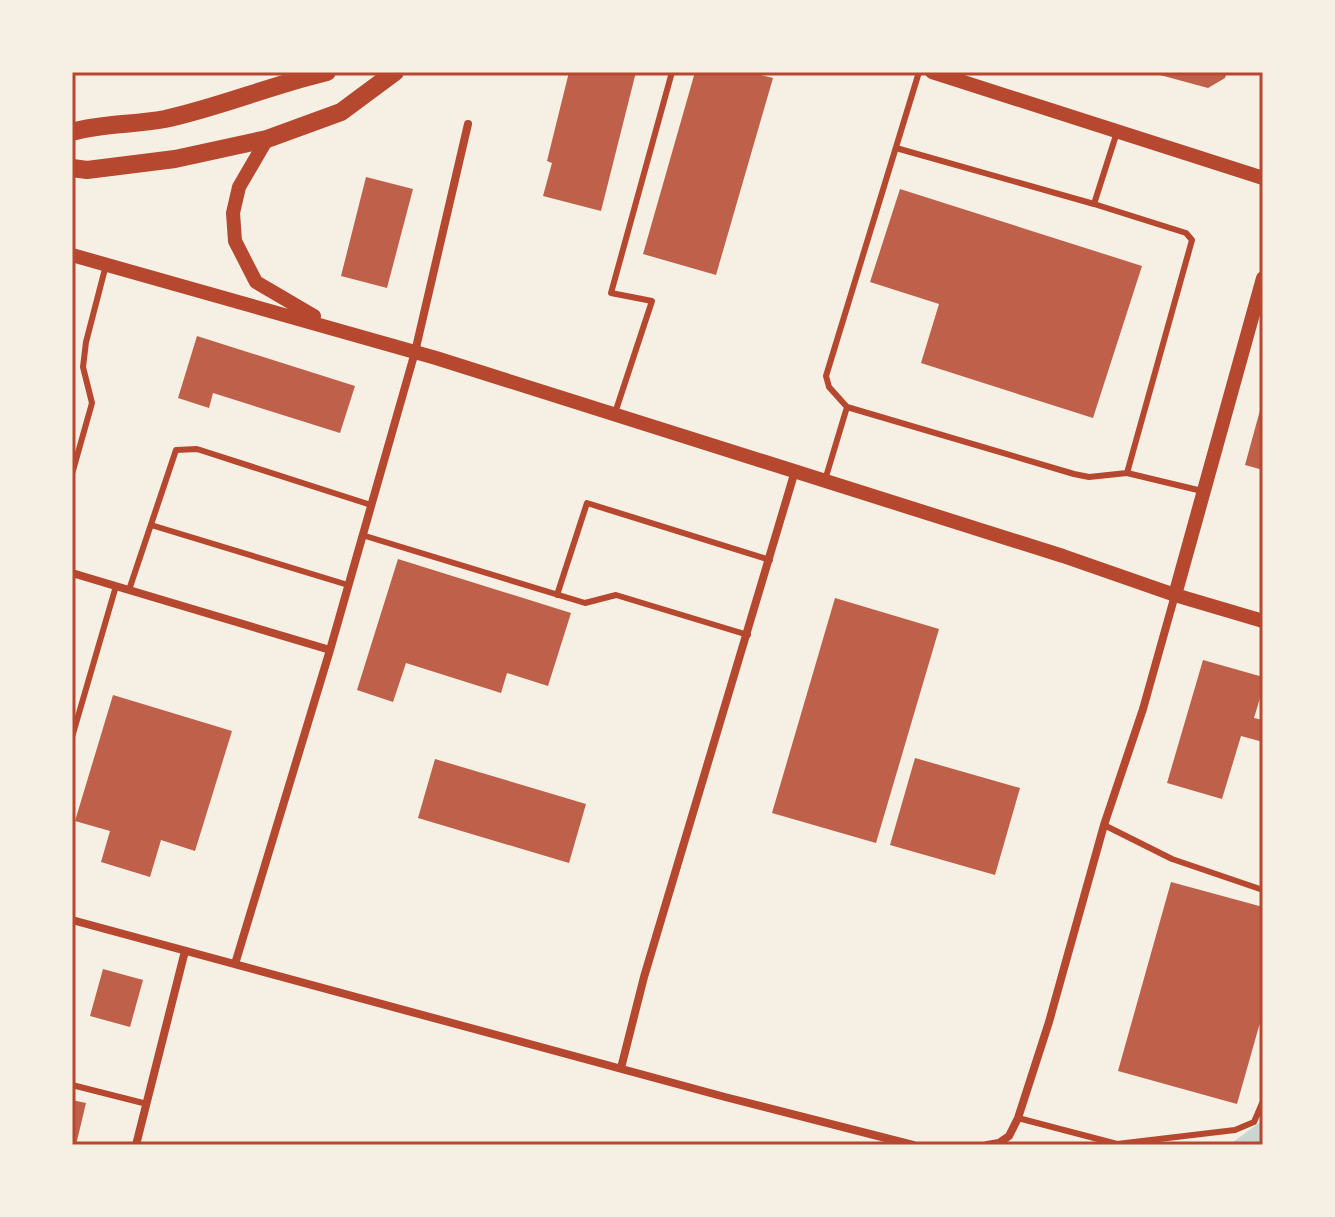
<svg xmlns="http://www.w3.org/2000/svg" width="1335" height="1217" font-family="'Fira Sans',sans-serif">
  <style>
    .water { fill: #c9d6d2 }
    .building { fill: #bf614a }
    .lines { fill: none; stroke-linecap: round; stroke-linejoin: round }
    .service { stroke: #b5482f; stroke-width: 6 }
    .minor { stroke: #b5482f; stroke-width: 8 }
    .tertiary { stroke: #b5482f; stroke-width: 14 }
    .trunk { stroke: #b5482f; stroke-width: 18 }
    .neatline { fill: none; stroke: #b5482f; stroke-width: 3 }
  </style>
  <rect width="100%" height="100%" fill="#f6efe4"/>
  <!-- water -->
  <path class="water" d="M 1263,1120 L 1263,1145 L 1228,1145 L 1233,1142 Z"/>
  <!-- building -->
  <path class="building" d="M 569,72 L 636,72 L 601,211 L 543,196 L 552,163 L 547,161 Z
    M 695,72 L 750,72 L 773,78 L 716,275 L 643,254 Z
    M 1149,72 L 1227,72 L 1225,78 L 1208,88 Z
    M 366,177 L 413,189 L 387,288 L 341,276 Z
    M 900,189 L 1142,266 L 1093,418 L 921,363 L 939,304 L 870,282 Z
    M 197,336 L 355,386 L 340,433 L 213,393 L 209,408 L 178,398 Z
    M 1262,403 L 1263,403 L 1263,470 L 1245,465 Z
    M 398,559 L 571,613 L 548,686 L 507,673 L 501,693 L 406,663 L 393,702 L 357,690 Z
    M 835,598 L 939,629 L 876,843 L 772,813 Z
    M 1203,660 L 1263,677 L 1263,688 L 1254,718 L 1263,720 L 1263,742 L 1241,736 L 1222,799 L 1167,783 Z
    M 113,695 L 232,731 L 195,851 L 161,840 L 150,877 L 101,862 L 110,831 L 75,821 Z
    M 915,758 L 1020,788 L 995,875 L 890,845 Z
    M 435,759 L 586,804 L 569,863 L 418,818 Z
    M 1171,882 L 1263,907 L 1263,1012 L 1237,1104 L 1118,1071 Z
    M 103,969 L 143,980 L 130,1027 L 90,1016 Z
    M 72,1100 L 86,1103 L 76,1145 L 72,1145 Z"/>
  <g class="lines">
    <!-- service -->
    <path class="service" d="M 919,72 L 826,376 L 829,387 L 847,407 L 1074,474 L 1089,477 L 1127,473 L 1202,491
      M 896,148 L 1094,204 L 1186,233 L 1192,240 L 1127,473
      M 1094,204 L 1117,132
      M 615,413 L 652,301 L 611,293 L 672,72
      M 72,474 L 92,403 L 83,367 L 86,342 L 106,265
      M 825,480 L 847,407
      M 151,525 L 348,585
      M 362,535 L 585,603 L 616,595 L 748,635
      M 129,590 L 176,450 L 197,449 L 371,505
      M 557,595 L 587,503 L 770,560
      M 72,737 L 116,586
      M 1104,825 L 1172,859 L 1263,890
      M 72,1085 L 147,1104
      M 1018,1118 L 1117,1144 L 1235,1130 L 1254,1122 L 1263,1101"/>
    <!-- minor -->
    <path class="minor" d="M 72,573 L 330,650
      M 72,920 L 725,1097 L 913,1145
      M 235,964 L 330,650 L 415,352 L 468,124
      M 621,1068 L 644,977 L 795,471
      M 136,1145 L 185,951
      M 987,1145 L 999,1143 L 1009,1136 L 1018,1118 L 1049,1022 L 1104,825 L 1143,709 L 1175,595"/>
    <!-- tertiary -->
    <path class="tertiary" d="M 932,72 L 1263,178
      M 267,139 L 239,187 L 233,213 L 235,241 L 256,282 L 314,316
      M 72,255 L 436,358 L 1063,556 L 1175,595 L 1263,621
      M 1175,595 L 1263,278"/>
    <!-- trunk -->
    <path class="trunk" d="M 72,132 C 102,123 134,125 165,119 C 220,107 272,85 327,72
      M 72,168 L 87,170 L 175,159 L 267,139 L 341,112 L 395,72"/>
  </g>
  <!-- border -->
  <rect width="1335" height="1217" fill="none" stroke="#f6efe4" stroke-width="148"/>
  <rect x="74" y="74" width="1187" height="1069" class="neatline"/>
</svg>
